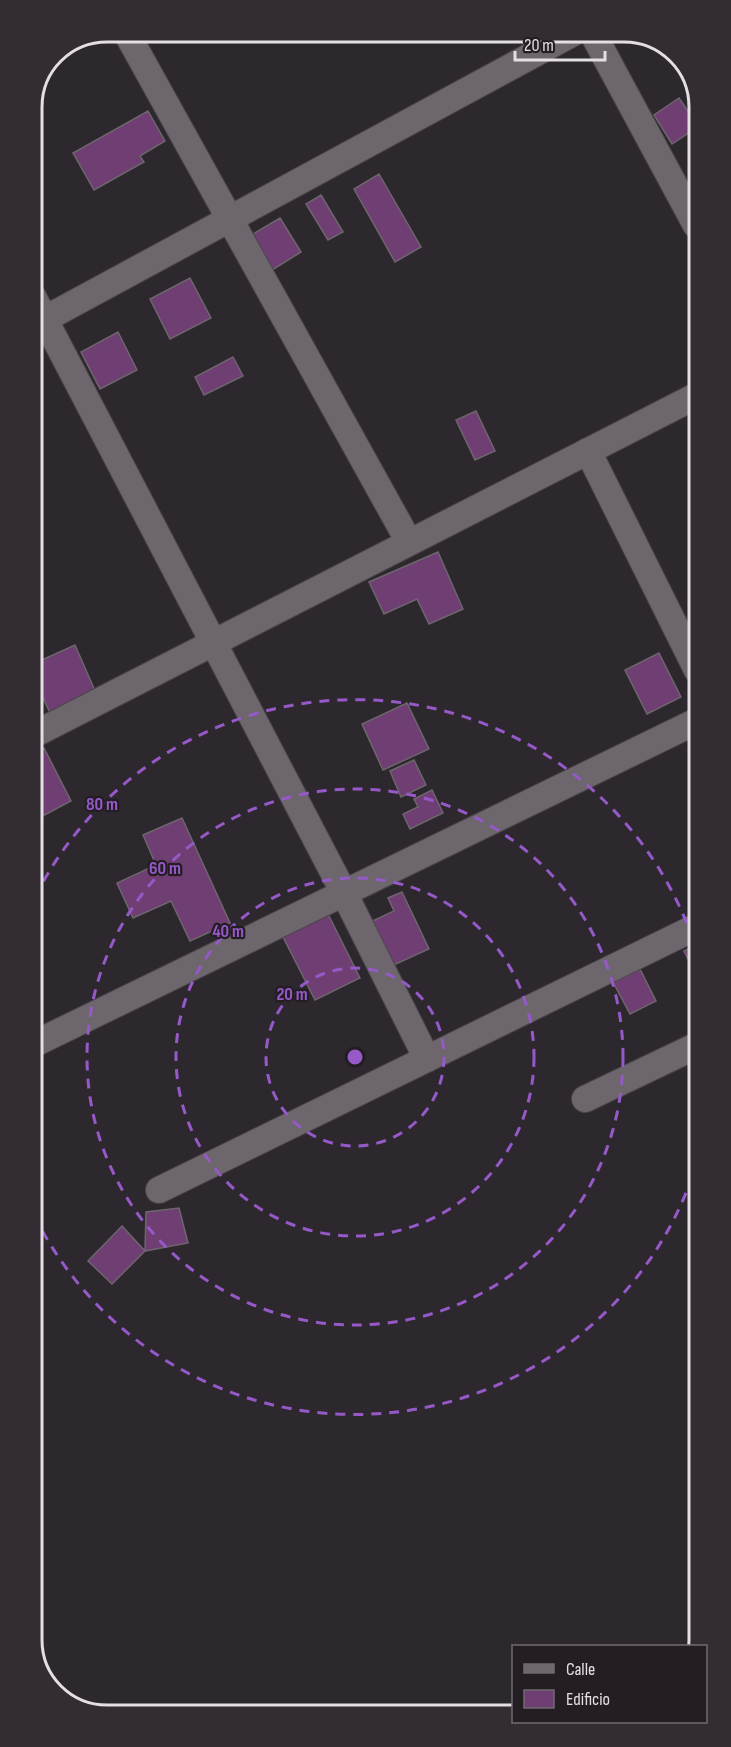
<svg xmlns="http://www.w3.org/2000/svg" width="731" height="1747" font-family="'Sofia Sans Condensed',sans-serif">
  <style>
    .building { fill: #6f3e72; stroke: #6d666d; stroke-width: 1.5 }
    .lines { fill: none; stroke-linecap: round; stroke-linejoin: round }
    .minor-casing { stroke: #4b464b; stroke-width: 28 }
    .minor { stroke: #6d666d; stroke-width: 26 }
    .ring { fill: none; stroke: #9559c8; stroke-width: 3; stroke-dasharray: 10 8 }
    .rim { fill: none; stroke: #e3dfe3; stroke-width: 3 }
    .centre { fill: #9559c8; stroke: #241e24; stroke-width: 3 }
    .ring-label { font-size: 18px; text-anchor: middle; font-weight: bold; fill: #9559c8; stroke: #241e24; stroke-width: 4.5; stroke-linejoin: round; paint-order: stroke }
  </style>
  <rect width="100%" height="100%" fill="#2d282e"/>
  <!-- building -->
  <path class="building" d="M 679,98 L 696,123 L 696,128 L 672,144 L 654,115 Z
    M 148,111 L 165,141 L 140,156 L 144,162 L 94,190 L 73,153 Z
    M 379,174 L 421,247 L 395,262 L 354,189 Z
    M 321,195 L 343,232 L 328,240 L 306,204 Z
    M 280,218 L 301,252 L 269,272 L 248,237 Z
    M 190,278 L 211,318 L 170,339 L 150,299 Z
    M 118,332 L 137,370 L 100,389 L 81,352 Z
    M 233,357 L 243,376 L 204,395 L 195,377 Z
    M 476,411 L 495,451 L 475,460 L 456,420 Z
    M 438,552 L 463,609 L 429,624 L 417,599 L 384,614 L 369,582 Z
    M 75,645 L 96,693 L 50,713 L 33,676 L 33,664 Z
    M 659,653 L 681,697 L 647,714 L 625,670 Z
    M 407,703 L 429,749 L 383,770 L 362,724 Z
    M 44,748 L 71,801 L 37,819 L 33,813 L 33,753 Z
    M 414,760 L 426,785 L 401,797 L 390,771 Z
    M 432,790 L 443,813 L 410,829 L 403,814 L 418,807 L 414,799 Z
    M 182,818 L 230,923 L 190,941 L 171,901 L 133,918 L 117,883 L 156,865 L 143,835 Z
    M 402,892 L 429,949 L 387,968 L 366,924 L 394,911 L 388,898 Z
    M 325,908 L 360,978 L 315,1000 L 280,931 Z
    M 698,944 L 698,979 L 684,951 Z
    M 640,969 L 656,1001 L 630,1014 L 613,982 Z
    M 179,1208 L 188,1243 L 145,1251 L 146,1212 Z
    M 122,1226 L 145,1251 L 112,1284 L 88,1261 Z"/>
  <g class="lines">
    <defs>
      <path id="minor" d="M 126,32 L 409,542
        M 592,32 L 696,225
        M 32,295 L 344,893 L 427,1059
        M 32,326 L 575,32
        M 588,451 L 697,670
        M 33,735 L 696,396
        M 34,1044 L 697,721
        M 585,1099 L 698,1045
        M 159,1190 L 698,926"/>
    </defs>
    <!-- minor casing -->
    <use href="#minor" class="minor-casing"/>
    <!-- minor -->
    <use href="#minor" class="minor"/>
  </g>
  <!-- distance rings -->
  <g class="ring">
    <circle cx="355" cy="1057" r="89"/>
    <circle cx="355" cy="1057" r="179"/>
    <circle cx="355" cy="1057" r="268"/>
    <path d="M698 1159A358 358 0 0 1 35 1217M35 897A358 358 0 0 1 697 952"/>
  </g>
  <!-- crop -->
  <path d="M0 0H731V1747H0ZM107 42H624A65 65 0 0 1 689 107V1640A65 65 0 0 1 624 1705H107A65 65 0 0 1 42 1640V107A65 65 0 0 1 107 42Z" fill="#332d33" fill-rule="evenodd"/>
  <path class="rim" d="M107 42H624A65 65 0 0 1 689 107V1640A65 65 0 0 1 624 1705H107A65 65 0 0 1 42 1640V107A65 65 0 0 1 107 42Z"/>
  <circle cx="355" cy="1057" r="9" class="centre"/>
  <g class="ring-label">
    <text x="102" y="810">80 m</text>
    <text x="165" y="874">60 m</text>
    <text x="228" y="937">40 m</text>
    <text x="292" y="1000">20 m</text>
  </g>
  <!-- legend -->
  <rect x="512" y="1645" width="195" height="78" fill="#241e24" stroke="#706b70" stroke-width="1.5"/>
  <rect x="524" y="1664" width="30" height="9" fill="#6d666d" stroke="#706b70" stroke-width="1.5"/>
  <text x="566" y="1675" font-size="18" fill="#e3dfe3">Calle</text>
  <rect x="524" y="1690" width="30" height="18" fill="#6f3e72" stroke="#706b70" stroke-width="1.5"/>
  <text x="566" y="1705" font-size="18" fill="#e3dfe3">Edificio</text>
  <!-- scale -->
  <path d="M515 51v9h90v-9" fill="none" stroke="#e3dfe3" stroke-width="3"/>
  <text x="524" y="51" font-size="18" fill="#e3dfe3" stroke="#241e24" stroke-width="4.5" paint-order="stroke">20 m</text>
</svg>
